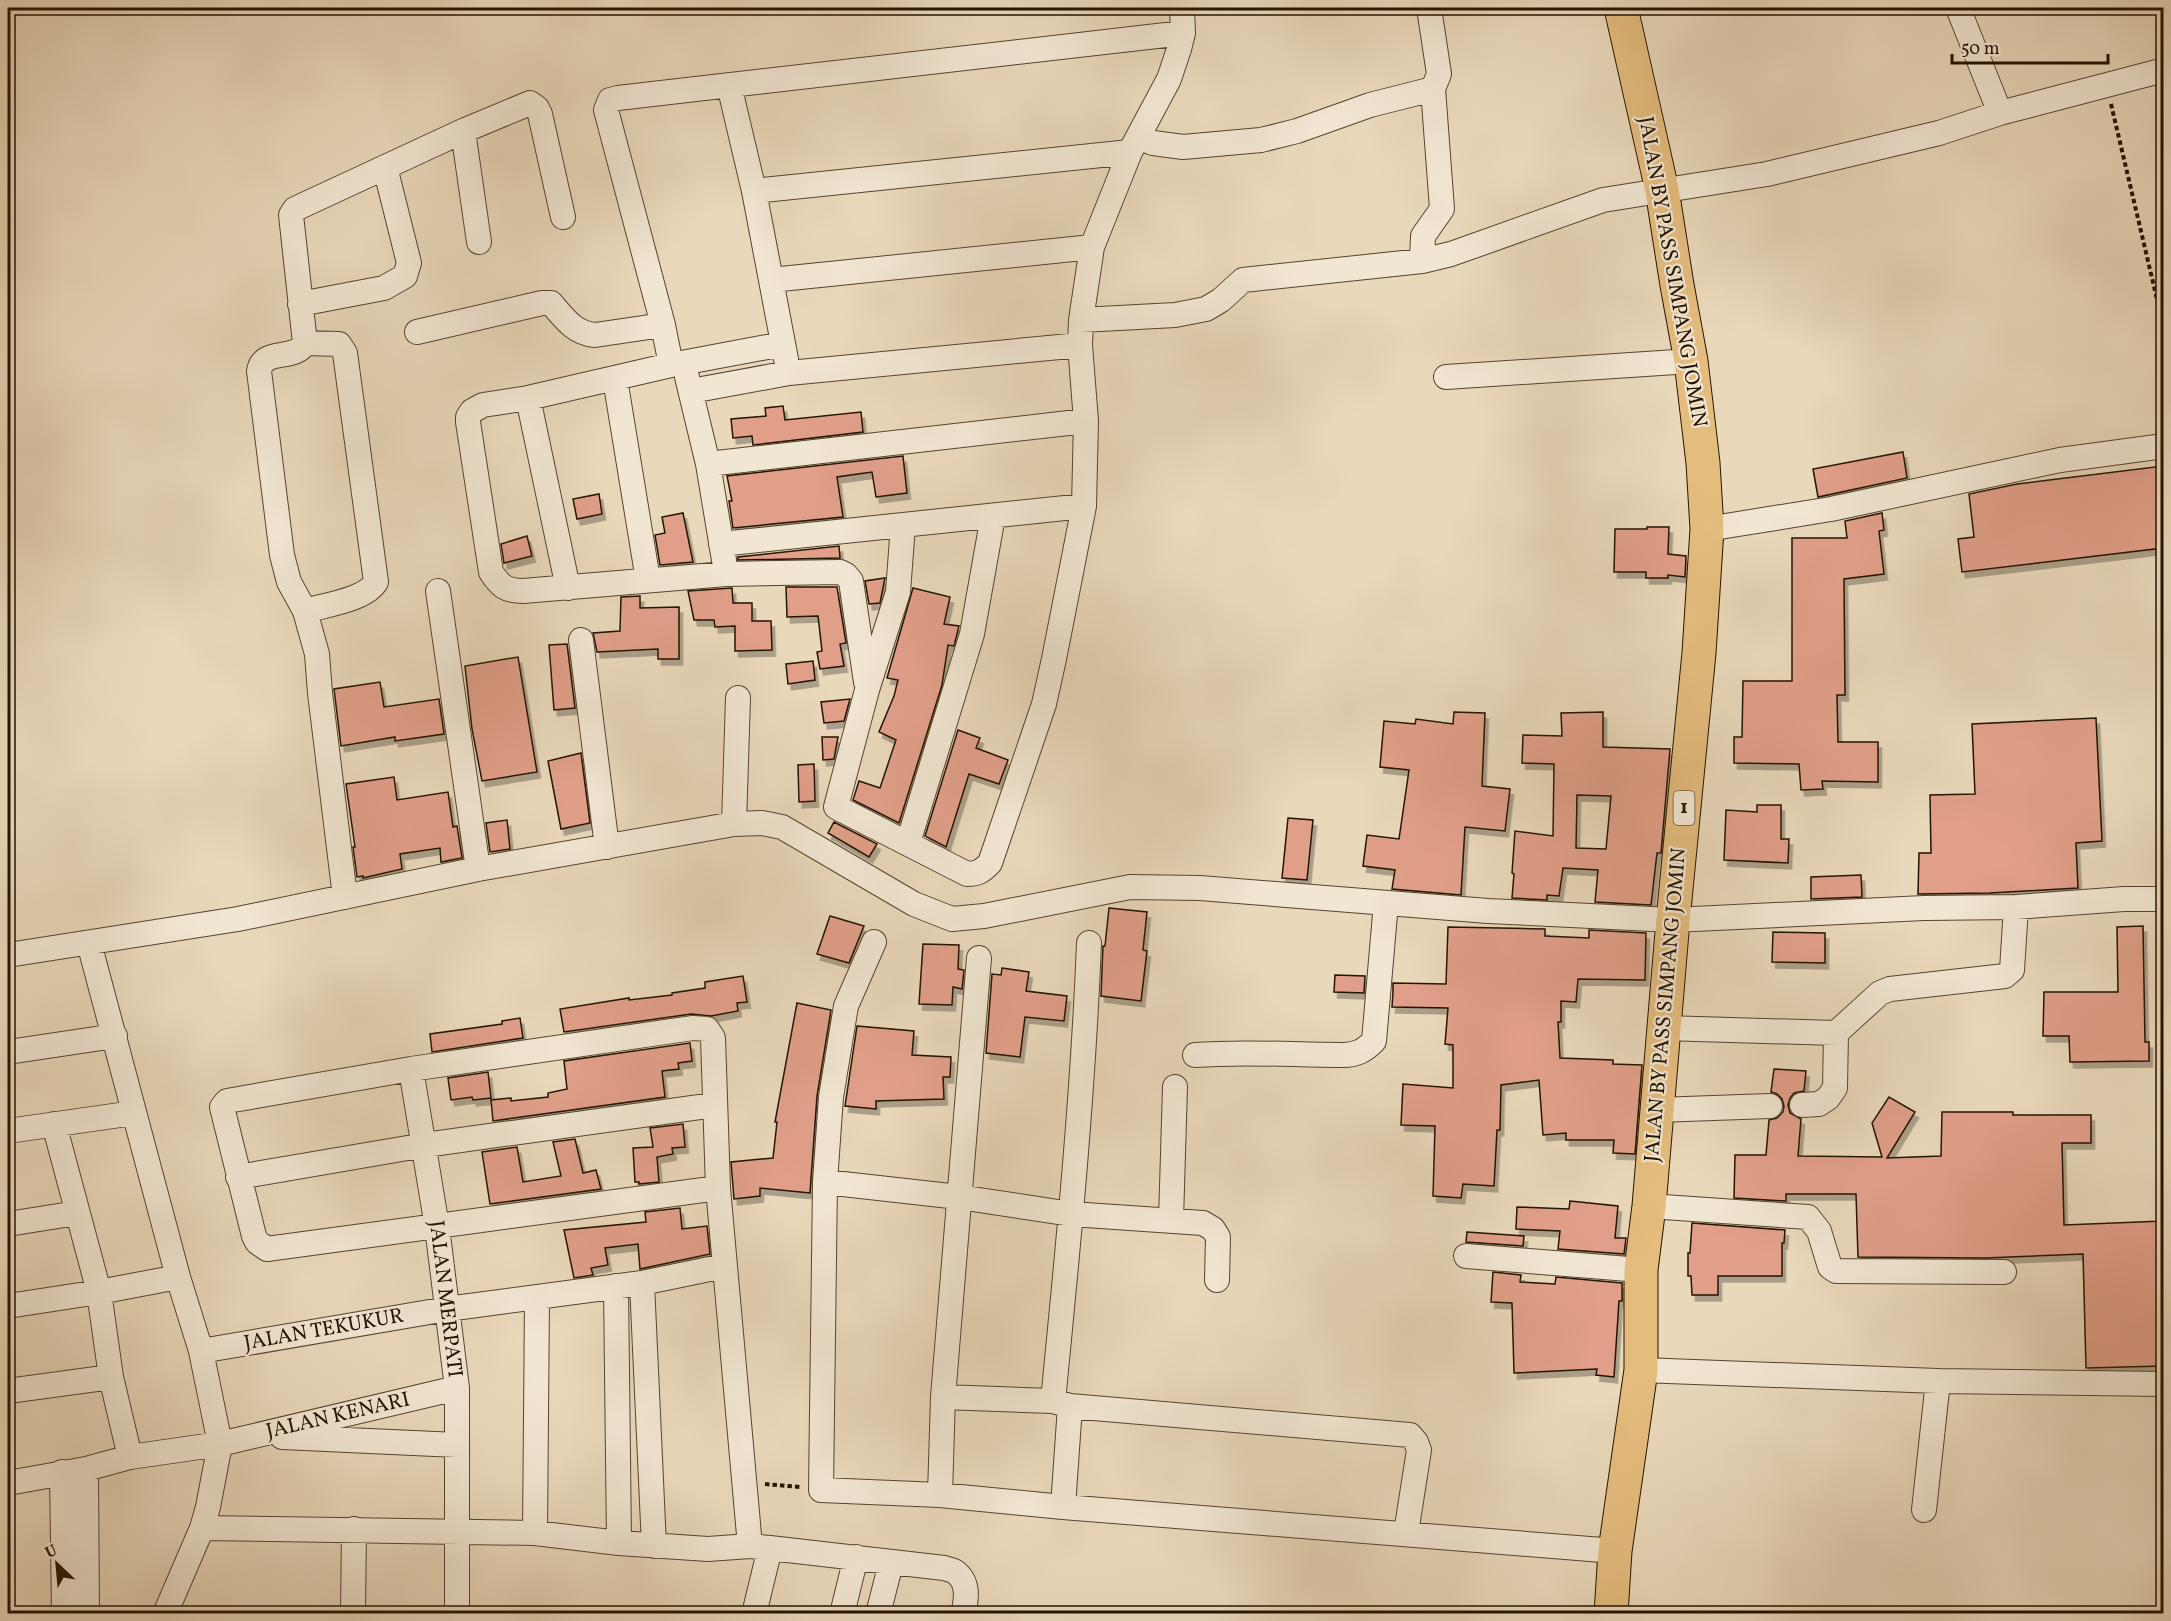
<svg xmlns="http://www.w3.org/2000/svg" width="2171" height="1621" font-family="Vollkorn,serif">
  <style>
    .building { fill: #e19f89; stroke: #241300; stroke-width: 1.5; fill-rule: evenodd; filter: url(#shadow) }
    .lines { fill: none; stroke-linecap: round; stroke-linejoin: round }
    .minor-casing { stroke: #55442e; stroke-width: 26 }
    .highway-casing { stroke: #241300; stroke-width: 35 }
    .path { stroke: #241300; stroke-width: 4; stroke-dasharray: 4.5 3; stroke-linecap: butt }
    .minor { stroke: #f1e6d2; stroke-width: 24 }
    .highway { stroke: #e4bc7d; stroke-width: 33 }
    .labels { text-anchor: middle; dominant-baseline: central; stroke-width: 4.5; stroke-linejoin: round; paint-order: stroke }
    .shield { fill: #f1e6d2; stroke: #62523f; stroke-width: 1.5 }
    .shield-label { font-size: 20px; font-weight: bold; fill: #241300 }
    .street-label { font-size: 21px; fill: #241300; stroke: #f1e6d2 }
  </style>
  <defs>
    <filter id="shadow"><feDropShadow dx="3.5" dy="6" stdDeviation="0" flood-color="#0004"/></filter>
  </defs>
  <rect width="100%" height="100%" fill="#e9d8ba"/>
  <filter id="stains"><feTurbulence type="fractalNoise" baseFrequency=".00333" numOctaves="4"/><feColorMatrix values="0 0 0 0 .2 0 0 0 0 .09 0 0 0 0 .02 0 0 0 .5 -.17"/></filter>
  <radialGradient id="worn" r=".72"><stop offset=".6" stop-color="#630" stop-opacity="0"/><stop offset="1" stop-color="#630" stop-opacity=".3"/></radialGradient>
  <!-- building -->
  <path class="building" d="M 783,406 L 785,420 L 861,412 L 863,432 L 753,445 L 752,436 L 733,438 L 731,419 L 766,416 L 765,408 Z
    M 1903,452 L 1907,478 L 1818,497 L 1813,469 Z
    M 903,456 L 907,493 L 876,497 L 872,472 L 837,477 L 843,517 L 733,528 L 729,501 L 732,501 L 727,476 Z
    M 2163,466 L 2163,548 L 1962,572 L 1958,539 L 1974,537 L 1969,494 L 2017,484 Z
    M 599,494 L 602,514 L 577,519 L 573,499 Z
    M 683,513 L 693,562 L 660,565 L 655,535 L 665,533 L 662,517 Z
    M 1882,513 L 1884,530 L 1879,531 L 1884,574 L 1844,579 L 1845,695 L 1837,695 L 1838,742 L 1878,742 L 1878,782 L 1822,781 L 1823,789 L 1801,790 L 1799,764 L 1734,763 L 1734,737 L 1742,737 L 1743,681 L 1792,681 L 1792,538 L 1847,538 L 1845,521 Z
    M 1647,527 L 1669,527 L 1668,554 L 1686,556 L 1685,577 L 1668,575 L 1668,578 L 1646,578 L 1646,572 L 1614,572 L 1615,529 L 1647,529 Z
    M 527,536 L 532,556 L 504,563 L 501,544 Z
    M 839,546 L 840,558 L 738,560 L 738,557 Z
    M 885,578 L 880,603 L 869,604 L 865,581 Z
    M 786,587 L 837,587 L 846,643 L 840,644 L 844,666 L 820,669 L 817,652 L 822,651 L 818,616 L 787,617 Z
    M 732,588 L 733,603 L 752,603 L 752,621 L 771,621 L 772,650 L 735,651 L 735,626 L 715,627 L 714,620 L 694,620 L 688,591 Z
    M 913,588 L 950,597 L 944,624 L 959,626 L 954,646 L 948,645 L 942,685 L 899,823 L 853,800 L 859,781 L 880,788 L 896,740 L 879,732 L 894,696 L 898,680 L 887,678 Z
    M 640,596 L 640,608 L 679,607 L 679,659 L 658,659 L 658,649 L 597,652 L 593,633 L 620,631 L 621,597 Z
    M 567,644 L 575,708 L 554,710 L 549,645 Z
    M 518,657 L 537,772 L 482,781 L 472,729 L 465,666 Z
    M 813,661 L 815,680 L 788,684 L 786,664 Z
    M 380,682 L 384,707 L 439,699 L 444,734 L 395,741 L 395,737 L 341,746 L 334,689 Z
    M 850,699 L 844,721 L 824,723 L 821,702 Z
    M 1454,712 L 1485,713 L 1482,786 L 1510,789 L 1505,831 L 1465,827 L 1461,895 L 1392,889 L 1395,870 L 1363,866 L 1367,835 L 1399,839 L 1409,770 L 1380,767 L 1384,721 L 1415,724 L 1416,719 L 1453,724 Z
    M 1603,712 L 1603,747 L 1670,749 L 1661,853 L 1657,853 L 1651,905 L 1595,902 L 1598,870 L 1563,868 L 1559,896 L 1547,895 L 1547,900 L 1512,898 L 1514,874 L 1512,873 L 1515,831 L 1553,836 L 1554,764 L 1522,763 L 1523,735 L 1562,736 L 1561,713 ZM 1577,795 L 1611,796 L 1606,849 L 1576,848 Z
    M 2096,718 L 2102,841 L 2076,843 L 2078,888 L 1990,893 L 1918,894 L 1919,853 L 1931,853 L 1930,795 L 1975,794 L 1972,724 Z
    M 958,730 L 980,738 L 976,748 L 1008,760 L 999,784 L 969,774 L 946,847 L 925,836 Z
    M 822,737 L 838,737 L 834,759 L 823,760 Z
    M 581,753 L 590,823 L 561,829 L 548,761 Z
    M 814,764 L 815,801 L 799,802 L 798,765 Z
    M 394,777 L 397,800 L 448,792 L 453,827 L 457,826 L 462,858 L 441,862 L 440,848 L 400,854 L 402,869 L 363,878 L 363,876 L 357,877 L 353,847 L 355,847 L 346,784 Z
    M 1757,805 L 1781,805 L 1781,839 L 1789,839 L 1788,863 L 1724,860 L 1726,810 L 1757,812 Z
    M 1288,818 L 1313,820 L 1307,880 L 1282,878 Z
    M 507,820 L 510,849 L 490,852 L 486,823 Z
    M 834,822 L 877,844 L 869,857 L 828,833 Z
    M 1861,875 L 1862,897 L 1811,899 L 1811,877 Z
    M 1109,908 L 1147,912 L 1143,950 L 1147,951 L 1141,1001 L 1101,996 L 1103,946 L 1105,946 Z
    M 830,916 L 864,926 L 849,963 L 817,954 Z
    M 2143,926 L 2145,1042 L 2149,1042 L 2149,1061 L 2070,1062 L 2069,1036 L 2043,1036 L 2044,992 L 2118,992 L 2117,927 Z
    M 1448,927 L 1545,929 L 1545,936 L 1589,938 L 1589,930 L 1646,933 L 1645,980 L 1578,979 L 1576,1002 L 1561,1001 L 1561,1022 L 1558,1022 L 1560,1058 L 1613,1060 L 1613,1064 L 1642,1065 L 1635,1154 L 1613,1153 L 1614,1140 L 1566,1140 L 1566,1133 L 1543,1135 L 1539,1080 L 1501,1085 L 1500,1130 L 1497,1130 L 1494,1186 L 1463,1184 L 1461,1198 L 1433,1196 L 1435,1126 L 1401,1125 L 1403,1084 L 1453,1088 L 1453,1045 L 1445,1044 L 1448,1008 L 1392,1007 L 1393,992 L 1393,983 L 1446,984 Z
    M 1773,932 L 1825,933 L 1825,963 L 1772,962 Z
    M 923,944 L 959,945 L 958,969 L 964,970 L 962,989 L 953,987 L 952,1005 L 919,1004 Z
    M 1002,968 L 1029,972 L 1026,991 L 1067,996 L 1064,1021 L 1025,1017 L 1020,1057 L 986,1053 L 992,974 L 1001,975 Z
    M 1335,975 L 1365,976 L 1364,993 L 1334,992 Z
    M 743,976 L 747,1002 L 737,1003 L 738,1011 L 711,1016 L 691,1014 L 564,1032 L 560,1009 L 629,998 L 629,1000 L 672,995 L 672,993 L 705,988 L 705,982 Z
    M 797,1003 L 831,1010 L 817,1096 L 810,1193 L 760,1188 L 760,1196 L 734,1199 L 731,1162 L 773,1158 L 777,1122 L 775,1122 Z
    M 520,1018 L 523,1038 L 432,1052 L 430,1034 L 502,1024 L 502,1021 Z
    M 857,1026 L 914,1031 L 912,1055 L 951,1057 L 950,1077 L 943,1077 L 944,1099 L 876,1101 L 876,1109 L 845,1106 Z
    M 690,1043 L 692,1061 L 678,1063 L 679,1069 L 662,1071 L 665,1097 L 493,1121 L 491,1100 L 511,1098 L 511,1101 L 548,1097 L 548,1093 L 567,1089 L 564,1061 Z
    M 1774,1069 L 1806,1071 L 1804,1091 L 1794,1093 L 1790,1098 L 1788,1105 L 1790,1113 L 1801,1119 L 1798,1156 L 1882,1157 L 1872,1123 L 1889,1097 L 1915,1112 L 1887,1158 L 1941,1156 L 1942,1112 L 2013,1112 L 2013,1115 L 2091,1115 L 2091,1143 L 2062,1143 L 2064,1225 L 2163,1221 L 2163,1366 L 2086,1368 L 2083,1254 L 1985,1258 L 1858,1257 L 1856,1194 L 1786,1194 L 1786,1201 L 1734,1198 L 1735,1155 L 1766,1155 L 1769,1120 L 1777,1118 L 1783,1112 L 1784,1106 L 1782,1099 L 1777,1094 L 1771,1092 Z
    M 488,1072 L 491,1098 L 473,1100 L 472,1097 L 451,1100 L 448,1078 Z
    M 683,1124 L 685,1147 L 672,1148 L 673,1154 L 657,1157 L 659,1182 L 639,1184 L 639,1182 L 635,1182 L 633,1148 L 653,1147 L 650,1128 Z
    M 575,1139 L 583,1173 L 596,1170 L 601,1189 L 490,1204 L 482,1152 L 517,1147 L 523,1182 L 561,1176 L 553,1142 Z
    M 1570,1201 L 1618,1206 L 1615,1238 L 1626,1238 L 1624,1254 L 1558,1249 L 1560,1231 L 1516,1229 L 1517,1207 L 1569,1209 Z
    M 680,1208 L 682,1229 L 707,1226 L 710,1254 L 640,1269 L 638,1244 L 605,1248 L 608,1265 L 591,1268 L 593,1275 L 574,1278 L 564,1230 L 646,1222 L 645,1212 Z
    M 1692,1223 L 1785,1230 L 1784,1243 L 1782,1243 L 1782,1276 L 1718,1276 L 1718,1295 L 1692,1295 L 1691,1276 L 1688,1276 L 1688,1253 L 1690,1253 Z
    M 1467,1232 L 1524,1236 L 1523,1246 L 1466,1242 Z
    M 1493,1272 L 1521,1275 L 1520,1282 L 1555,1284 L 1556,1277 L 1622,1283 L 1622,1301 L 1619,1301 L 1614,1377 L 1596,1375 L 1597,1369 L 1514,1373 L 1512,1303 L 1491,1302 Z"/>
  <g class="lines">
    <defs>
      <path id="minor" d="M 1958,8 L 2000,113
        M 729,85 L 754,191 L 786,359
        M 463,131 L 479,242
        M 1138,137 L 1153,143 L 1183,147 L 1261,140 L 1297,131 L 1370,105 L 1433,89 L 1439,74 L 1429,8
        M 754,191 L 1130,152
        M 1422,261 L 1423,236 L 1442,209 L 1433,89
        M 771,280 L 1092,247
        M 300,304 L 384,288 L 405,276 L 409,263 L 385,167
        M 1081,320 L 1175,315 L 1206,309 L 1221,300 L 1243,280 L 1422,261 L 1451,254 L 1603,200 L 1767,174 L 1939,133 L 2000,113 L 2164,70
        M 417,332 L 542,303 L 551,303 C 564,318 574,333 595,335 L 663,325
        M 305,343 L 339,344 L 345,353 L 376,582 C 365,600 325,605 305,611
        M 783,344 L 671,365 L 528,398 L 483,405 L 472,411 L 468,417 L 468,422 L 491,572 C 500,586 506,591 523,591 L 726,574 L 840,572 L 846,575 L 851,581 L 866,682
        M 671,365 L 663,325 L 606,110 L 610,100 L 618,98 L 1183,33
        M 687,377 L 708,464 L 724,560
        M 1446,377 L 1691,361
        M 615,379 L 648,580
        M 691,391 L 789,373 L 1080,345
        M 528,398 L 568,588
        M 708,464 L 1086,421
        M 903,525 L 898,592 L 867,690 L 836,807 L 967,874 C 978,874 982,871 990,863 L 1044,704 L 1054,659 L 1084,506 L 1086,421 L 1080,345 L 1081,320 L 1092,247 L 1130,152 L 1169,79 L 1179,49 L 1183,33 L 1182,8
        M 1707,529 L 1831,509 L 2060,460 L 2164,446
        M 721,544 L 1084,506
        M 438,591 L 478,869
        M 581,640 L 607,847
        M 734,824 L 738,698
        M 908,843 L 972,634 L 993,516
        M 345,897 L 320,693 L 317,654 L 305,611 L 289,582 L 282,555 L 259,371 C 263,347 295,362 305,343 L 291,215 L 295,209 L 463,131 L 530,103 L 537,108 L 540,114 L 563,217
        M 874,942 L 846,1006 L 831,1097 L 825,1182 L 821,1490 L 940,1495 L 1063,1507 L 1615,1551
        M 89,943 L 178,1277 L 201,1351 L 220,1444 L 208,1507 L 202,1528 L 165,1614
        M 8,955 L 238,919 L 478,869 L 734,824 L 762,823 L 782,827 L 914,904 L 952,919 L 984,916 L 1130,887 L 1200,888 L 1488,911 L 1673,920 L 1924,908 L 2016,907 L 2124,899 L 2164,899
        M 1663,1028 L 1836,1033 L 1880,993 L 1890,989 L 2005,976 L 2012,970 L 2016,907
        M 8,1052 L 115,1036
        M 1195,1055 C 1244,1051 1294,1055 1343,1055 C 1357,1055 1365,1050 1374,1041 L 1386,903
        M 411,1069 L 437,1227 L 457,1388 L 457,1614
        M 1802,1105 L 1819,1104 L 1828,1098 L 1835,1088 L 1836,1033
        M 1657,1110 L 1770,1106
        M 54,1124 L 99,1292 L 111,1377 L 130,1457
        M 8,1131 L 134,1113
        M 238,1177 L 425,1145 L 714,1105
        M 825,1182 L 959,1197 L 1071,1214 L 1203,1223 L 1213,1229 L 1218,1237 L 1217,1280
        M 718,1188 L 267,1249 L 257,1242 L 254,1236 L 222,1107 L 227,1101 L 411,1069 L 693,1028 L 707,1029 L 713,1038 L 718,1188 L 750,1546
        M 1649,1206 L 1808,1217 L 1819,1231 L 1830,1267 L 1836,1271 L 2004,1272
        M 1171,1220 L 1175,1087
        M 8,1224 L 77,1213
        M 1466,1256 L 1641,1270
        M 642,1283 L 654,1546
        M 616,1286 L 619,1543
        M 8,1306 L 99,1292 L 178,1277
        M 201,1351 L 447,1309 L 642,1283 L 724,1266
        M 1641,1370 L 1938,1381 L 2164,1384
        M 8,1391 L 111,1377
        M 943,1397 L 1053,1401 L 1070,1406 L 1410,1435 L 1416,1442 L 1419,1450 L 1406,1533
        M 1053,1401 C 1068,1248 1083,1096 1089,943
        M 282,1437 L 457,1445
        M 86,1469 L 87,1614
        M 62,1472 L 64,1614
        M 8,1483 L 86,1469 L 130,1457 L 220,1444 L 457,1388
        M 940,1495 L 943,1397 L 979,958
        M 1063,1507 L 1070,1406
        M 1924,1510 L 1938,1381
        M 202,1528 L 535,1533 L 619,1543 L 708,1549 L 750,1546 L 770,1548 L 944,1568 L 954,1571 C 969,1581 967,1598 963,1614
        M 535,1533 L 537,1298
        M 353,1614 L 354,1529
        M 754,1614 L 770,1548
        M 842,1614 L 856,1557
        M 878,1614 L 891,1563"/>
      <path id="highway" d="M 1611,1614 L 1615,1551 L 1641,1370 L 1641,1270 L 1649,1206 L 1673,920 L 1699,653 L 1707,529 L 1703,463 L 1691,361 L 1677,285 L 1662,190 L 1621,8"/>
    </defs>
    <!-- minor casing -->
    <use href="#minor" class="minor-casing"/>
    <!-- highway casing -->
    <use href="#highway" class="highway-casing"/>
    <!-- path -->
    <path class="path" d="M 2111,104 L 2164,329
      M 765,1484 L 800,1487"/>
    <!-- minor -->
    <use href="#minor" class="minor"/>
    <!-- highway -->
    <use href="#highway" class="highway"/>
  </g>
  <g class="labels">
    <!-- shield labels -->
    <rect class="shield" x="1673.5" y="791" width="21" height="34" rx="4.5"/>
    <g class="shield-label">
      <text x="1684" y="808">1</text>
    </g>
    <!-- street labels -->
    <g class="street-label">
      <text transform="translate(1672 272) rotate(80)">JALAN BY PASS SIMPANG JOMIN</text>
      <text transform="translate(1666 1005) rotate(-85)">JALAN BY PASS SIMPANG JOMIN</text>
      <text transform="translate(445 1299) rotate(83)">JALAN MERPATI</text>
      <text transform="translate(324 1330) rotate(-10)">JALAN TEKUKUR</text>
      <text transform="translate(338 1416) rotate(-13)">JALAN KENARI</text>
    </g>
  </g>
  <!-- margin -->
  <rect width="2171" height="1621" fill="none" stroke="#e9d8ba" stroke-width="30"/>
  <rect x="9" y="9" width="2153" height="1603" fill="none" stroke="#241300" stroke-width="3"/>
  <rect x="15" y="15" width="2141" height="1591" fill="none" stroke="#241300" stroke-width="1.5"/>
  <!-- north arrow -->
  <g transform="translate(57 1564) rotate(334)" stroke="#f1e6d2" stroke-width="4.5" paint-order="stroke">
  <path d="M0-4.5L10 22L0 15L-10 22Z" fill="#241300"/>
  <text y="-9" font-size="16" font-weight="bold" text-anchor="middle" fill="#241300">U</text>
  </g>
  <!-- scale -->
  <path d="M1952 54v9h156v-9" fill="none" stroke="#241300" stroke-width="3"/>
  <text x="1961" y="54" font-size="18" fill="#241300" stroke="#f1e6d2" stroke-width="4.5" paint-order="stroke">50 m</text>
  <rect width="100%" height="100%" filter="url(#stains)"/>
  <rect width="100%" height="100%" fill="url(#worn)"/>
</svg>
